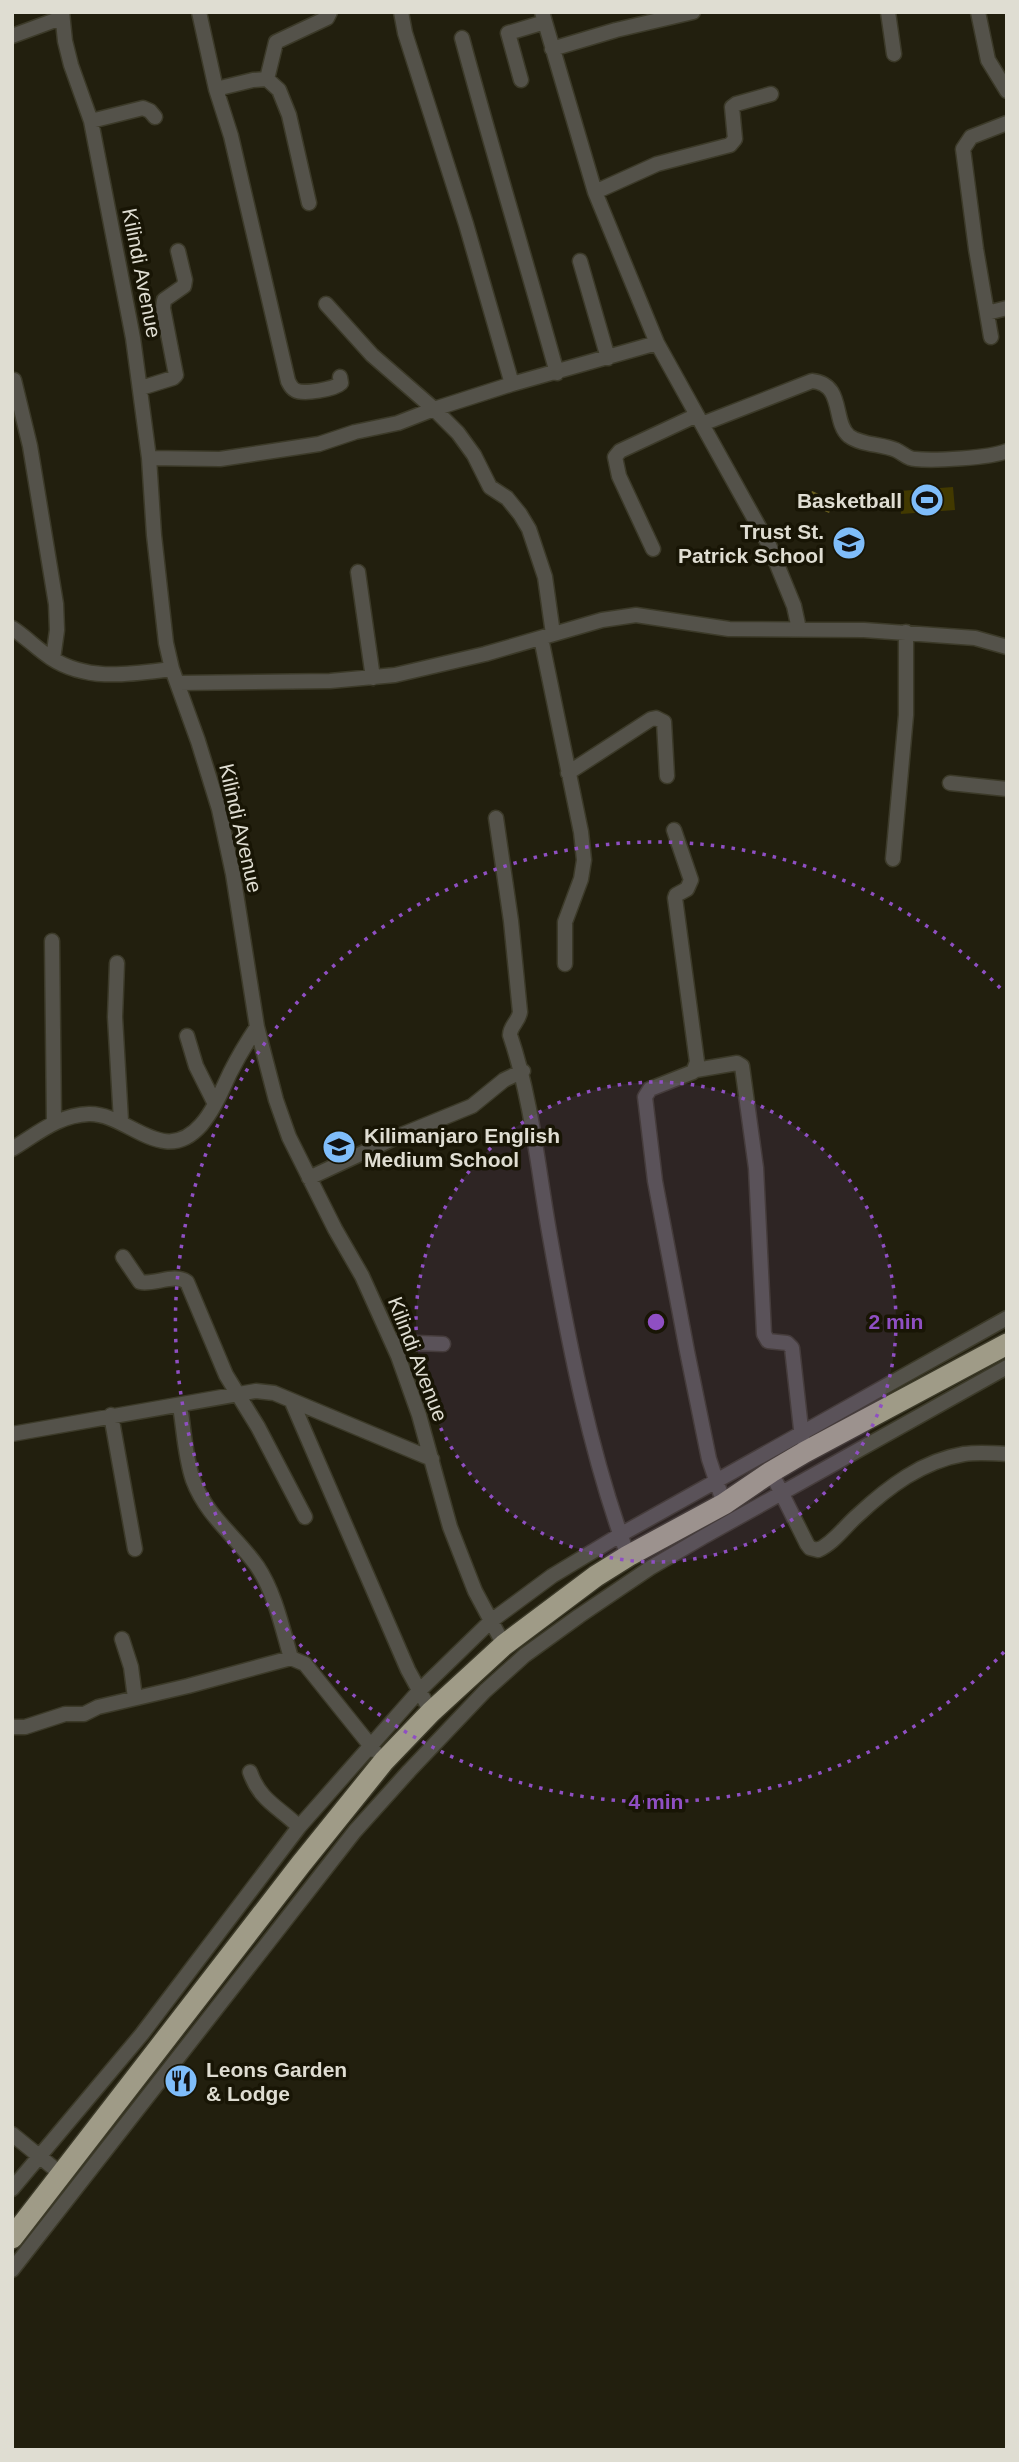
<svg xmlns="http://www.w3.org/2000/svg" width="1019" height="2462" font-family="Helvetica,sans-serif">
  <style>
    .green { fill: #423900 }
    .water { fill: #6c6120 }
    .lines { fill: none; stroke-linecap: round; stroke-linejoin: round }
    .minor-casing { stroke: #3c3a29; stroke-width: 17 }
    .highway-casing { stroke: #3c3a29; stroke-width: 24 }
    .minor { stroke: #54524a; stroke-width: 14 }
    .highway { stroke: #9f9b87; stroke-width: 21 }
    .ring { fill: none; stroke: #8f4fc3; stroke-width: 3.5; stroke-dasharray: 3.5 7 }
    .labels { text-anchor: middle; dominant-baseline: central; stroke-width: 7; stroke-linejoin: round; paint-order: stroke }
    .street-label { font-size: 21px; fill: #dfddd2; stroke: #181505 }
    .poi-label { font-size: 21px; font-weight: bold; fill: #dfddd2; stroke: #181505; text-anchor: end }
    .centre { fill: #8f4fc3; stroke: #181505; stroke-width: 3.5 }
    .ring-label { font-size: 21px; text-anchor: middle; font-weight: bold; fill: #8f4fc3; stroke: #181505; stroke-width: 7; stroke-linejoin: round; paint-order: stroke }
  </style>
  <rect width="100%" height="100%" fill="#221f0e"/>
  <!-- green -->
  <path class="green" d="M 953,487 L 955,510 L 901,514 L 899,491 Z"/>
  <!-- water -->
  <path class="water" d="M 812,491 L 835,501 L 829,513 L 807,503 Z"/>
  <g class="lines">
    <defs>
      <path id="minor" d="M 62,12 L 65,41 L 71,65 L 91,121 L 133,338 L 149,458 L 154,535 L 166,643 L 172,669 L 198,741 L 219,809 L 233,874 L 257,1027 L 276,1100 L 289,1137 L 335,1229 L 362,1276 L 398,1356 L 419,1415 L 450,1527 L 475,1591 L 504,1645
        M 199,12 L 216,89 L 231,136 L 288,381 C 290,385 291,388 295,390 C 303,395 335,389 341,383 L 340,377
        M 401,12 L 405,33 L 466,224 L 512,384
        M 542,12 L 595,192 L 657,343 L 769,545 L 794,606 L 799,629
        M 888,12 L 894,54
        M 978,12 L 988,60 L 1007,91
        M 12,36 L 61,18
        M 462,38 C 492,150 526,261 557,373
        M 552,49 L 616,30 L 693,12
        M 267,79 L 276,42 L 327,18 L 330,12
        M 521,80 L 508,33 L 545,22
        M 216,89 L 253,80 L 267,79 L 279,90 L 289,115 L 309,203
        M 91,121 L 143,108 L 150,111 L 155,117
        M 595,192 L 657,164 L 730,145 L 735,139 L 732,107 L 736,104 L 771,94
        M 580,261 L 608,358
        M 326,304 L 372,355 L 434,409 L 458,433 L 474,455 L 490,487 L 507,498 L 520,514 L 529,529 L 545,577 L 553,634
        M 987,313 L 1007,308
        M 991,337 L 976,249 L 963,149 L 971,137 L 1007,123
        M 14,380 L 30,446 L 56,604 L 57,630 L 53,659
        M 141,388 L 173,378 L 176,375 L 163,308 L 164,300 L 184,286 L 185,280 L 178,251
        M 702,424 L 812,381 C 845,384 832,422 849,436 C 861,445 882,444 896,450 C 903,453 907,459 915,459 C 934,461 990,458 1007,451
        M 149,458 L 220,459 L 319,444 L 355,432 L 398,423 L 434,409 L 512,384 L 657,343
        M 653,549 L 619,476 L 615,457 L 620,451 L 697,415
        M 358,572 L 373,678
        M 12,628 C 26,637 37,649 51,658 C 88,682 131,674 172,669
        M 541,638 L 581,832 L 584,860 L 581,879 L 565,922 L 565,964
        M 179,683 L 330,681 L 395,675 L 485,654 L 602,620 L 636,615 L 729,629 L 864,630 L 975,638 L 1007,647
        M 568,773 L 651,719 L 656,718 L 664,722 L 667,776
        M 950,783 L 1007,789
        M 496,818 L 511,921 L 520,1012 C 519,1021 510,1026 510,1035 C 532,1100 538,1170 550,1237 C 569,1345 590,1453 628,1556
        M 674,830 L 691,880 L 687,889 L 676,895 L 675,898 L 697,1062 L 693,1072 L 650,1089 L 645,1097 L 655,1181 L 687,1351 L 709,1459 L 724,1504
        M 893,859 L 906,715 L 906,632
        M 52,941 L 54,1121
        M 117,963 L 115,1017 L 121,1121
        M 187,1036 L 196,1066 L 215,1104
        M 696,1070 L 737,1063 L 742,1066 L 756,1168 L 764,1334 L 768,1341 L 787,1343 L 792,1348 L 802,1438
        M 12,1149 C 37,1134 58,1115 89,1114 C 128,1113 163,1168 201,1125 C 214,1110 222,1090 230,1073 C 238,1057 247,1042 257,1027
        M 309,1178 L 401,1135 L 472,1106 L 504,1080 L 523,1071
        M 123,1257 L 140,1282 C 155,1285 174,1273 187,1282 L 226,1375 L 258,1427 L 305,1517
        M 392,1342 L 443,1344
        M 292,1402 L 408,1670 L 431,1712
        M 180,1406 C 184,1430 185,1457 193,1480 C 207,1517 236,1536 257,1566 C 275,1593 282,1627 291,1658
        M 111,1415 L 135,1549
        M 12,1434 L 256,1391 L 274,1393 L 432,1459
        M 771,1472 L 807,1544 L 810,1548 L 818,1550 C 834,1543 845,1526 858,1515 C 888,1487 922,1461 964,1454 C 977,1452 993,1453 1007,1454
        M 122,1639 L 131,1667 L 135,1698
        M 12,1727 L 25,1727 L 65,1714 L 84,1714 L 98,1707 L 188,1686 L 291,1658 L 305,1664 L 374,1750
        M 250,1772 C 260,1801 279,1807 299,1827
        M 12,2134 L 61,2174
        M 12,2189 L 142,2034 L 299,1827 L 419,1691 L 491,1621 L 552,1576 L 620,1535 L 1007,1318
        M 12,2270 L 355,1831 L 409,1771 L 485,1691 L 525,1655 L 579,1616 L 650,1568 L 703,1537 L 1007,1367"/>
      <path id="highway" d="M 12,2238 L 301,1864 L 384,1761 L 431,1712 L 504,1645 L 596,1576 L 628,1556 L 724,1504 L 771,1472 L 805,1452 L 1007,1344"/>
    </defs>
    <!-- minor casing -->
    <use href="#minor" class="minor-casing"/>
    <!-- highway casing -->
    <use href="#highway" class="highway-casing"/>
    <!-- minor -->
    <use href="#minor" class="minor"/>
    <!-- highway -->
    <use href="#highway" class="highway"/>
  </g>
  <!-- distance rings -->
  <circle cx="656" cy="1322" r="240" fill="#8f4fc3" fill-opacity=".12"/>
  <g class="ring">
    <circle cx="656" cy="1322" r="240"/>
    <path d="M1004 1652A480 480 0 1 1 1004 992"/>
  </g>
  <!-- icons -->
  <defs>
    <symbol id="stadium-disc" viewBox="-11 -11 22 22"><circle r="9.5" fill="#7fbdfa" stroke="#181505"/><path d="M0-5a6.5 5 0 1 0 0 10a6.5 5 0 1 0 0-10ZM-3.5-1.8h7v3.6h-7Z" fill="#111"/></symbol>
    <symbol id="school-disc" viewBox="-11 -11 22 22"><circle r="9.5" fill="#7fbdfa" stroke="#181505"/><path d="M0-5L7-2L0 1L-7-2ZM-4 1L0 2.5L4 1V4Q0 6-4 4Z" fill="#111"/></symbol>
    <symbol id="restaurant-disc" viewBox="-11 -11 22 22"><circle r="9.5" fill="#7fbdfa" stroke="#181505"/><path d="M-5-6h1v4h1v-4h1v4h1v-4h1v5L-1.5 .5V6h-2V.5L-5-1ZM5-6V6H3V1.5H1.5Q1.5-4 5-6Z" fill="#111"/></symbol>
  </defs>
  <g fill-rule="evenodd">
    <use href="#stadium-disc" x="908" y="481" width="38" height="38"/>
    <use href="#school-disc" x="830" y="524" width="38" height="38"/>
    <use href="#school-disc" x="320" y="1128" width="38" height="38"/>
    <use href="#restaurant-disc" x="162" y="2062" width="38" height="38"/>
  </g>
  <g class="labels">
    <!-- street labels -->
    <g class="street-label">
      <text transform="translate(142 273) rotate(79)">Kilindi Avenue</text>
      <text transform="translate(241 828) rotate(77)">Kilindi Avenue</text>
      <text transform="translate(418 1359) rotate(69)">Kilindi Avenue</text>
    </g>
    <!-- poi labels -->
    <g class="poi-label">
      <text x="902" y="500">Basketball</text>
      <text x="824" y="531">Trust St.<tspan x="824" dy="24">Patrick School</tspan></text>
      <text x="364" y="1135" text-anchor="start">Kilimanjaro English<tspan x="364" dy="24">Medium School</tspan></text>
      <text x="206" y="2069" text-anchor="start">Leons Garden<tspan x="206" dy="24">&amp; Lodge</tspan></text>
    </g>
  </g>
  <circle cx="656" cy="1322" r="10" class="centre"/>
  <g class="ring-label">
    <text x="896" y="1329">2 min</text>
    <text x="656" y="1809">4 min</text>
  </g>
  <!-- border -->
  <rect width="1019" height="2462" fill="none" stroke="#dfddd2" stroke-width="28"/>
</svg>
